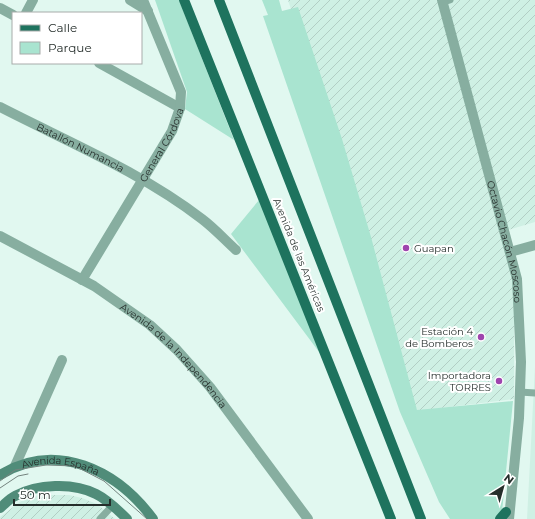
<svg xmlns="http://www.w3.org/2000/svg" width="535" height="519" font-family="Montserrat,sans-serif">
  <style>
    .built { fill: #cff0e4 }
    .industrial { fill: url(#industrial-furrows) }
    .green { fill: #a9e4d0 }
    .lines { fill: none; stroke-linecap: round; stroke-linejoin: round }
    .service { stroke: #87aea0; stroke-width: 7 }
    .minor { stroke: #87aea0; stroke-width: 10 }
    .tertiary { stroke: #87aea0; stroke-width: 10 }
    .secondary { stroke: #508c79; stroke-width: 10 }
    .primary { stroke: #1e735e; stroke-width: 10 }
    .tram { stroke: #74837e; stroke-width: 1 }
    .poi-dot { fill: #9f44ae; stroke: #fff; stroke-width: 1.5 }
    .labels { text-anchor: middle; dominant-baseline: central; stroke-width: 4; stroke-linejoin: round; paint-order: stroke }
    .street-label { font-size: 10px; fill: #252e2b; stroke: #fff }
    .poi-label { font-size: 10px; fill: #252e2b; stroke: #fff; text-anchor: end }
  </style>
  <defs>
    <pattern id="industrial-furrows" width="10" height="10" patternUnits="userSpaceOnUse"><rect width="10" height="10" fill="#cff0e4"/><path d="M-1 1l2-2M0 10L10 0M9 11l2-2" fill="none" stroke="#b2cec4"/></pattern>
  </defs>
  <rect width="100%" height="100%" fill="#e1f8f0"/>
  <!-- built -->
  <path class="built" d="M 535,367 L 535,519 L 527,519 Z"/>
  <!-- industrial -->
  <path class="industrial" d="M 288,0 L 535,0 L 535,222 L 501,232 L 514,281 L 514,399 L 417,411 Z
    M 39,495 L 69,495 L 82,498 L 97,504 L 115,519 L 0,519 L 0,517 L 24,499 Z"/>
  <!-- green -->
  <path class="green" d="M 155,0 L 179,0 L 234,140 L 185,109 L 187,92 Z
    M 262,0 L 279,0 L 282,11 L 298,7 L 342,139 L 371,237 L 417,410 L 513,401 L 502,512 L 496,519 L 450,519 L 439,502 L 400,412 L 263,16 L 268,15 Z
    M 259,200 L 325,360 L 231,234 Z"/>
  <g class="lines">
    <!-- service -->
    <path class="service" d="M 443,2 L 450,0
      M 520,392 L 535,393
      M 100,519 L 113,505"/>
    <!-- minor -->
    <g class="minor">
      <path d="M 130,0 L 148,11"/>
      <path d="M 0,8 L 13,15"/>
      <path d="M 26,13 L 33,0"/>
      <path d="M 99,63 L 180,108"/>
      <path id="s1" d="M 0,107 C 68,142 141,172 202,219 C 214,228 225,240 236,250"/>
      <path id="s2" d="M 82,280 L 172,131 L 180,108 L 181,92 L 143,0"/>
      <path d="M 15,466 L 62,360"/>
    </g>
    <!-- tertiary -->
    <g class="tertiary">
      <path id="s3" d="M 442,0 L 517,279 L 521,362 L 519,418 L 509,519"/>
      <path id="s4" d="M 0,236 L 94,286 L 150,325 L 177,350 L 210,387 L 308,519"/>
      <path d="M 510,252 L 535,245"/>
    </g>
    <!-- secondary -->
    <g class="secondary">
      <path id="s5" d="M 0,475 C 56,440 117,470 153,519"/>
      <path d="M 0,508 C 5,504 9,499 15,496 C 37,484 73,482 96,494 C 108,500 118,510 127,519"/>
    </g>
    <!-- primary -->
    <path class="primary" d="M 184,0 L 391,519
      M 219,0 L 421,519
      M 500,519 L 506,512"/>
    <!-- tram -->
    <path class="tram" d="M 0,481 L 15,470 L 46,465 L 75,466 L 104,481 L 147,519
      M 0,488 L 18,476 L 28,474"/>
  </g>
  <!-- markers -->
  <g class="poi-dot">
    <circle cx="406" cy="248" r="4"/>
    <circle cx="481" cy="337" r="4"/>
    <circle cx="499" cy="381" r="4"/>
  </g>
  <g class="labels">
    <!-- street labels -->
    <g class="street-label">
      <text stroke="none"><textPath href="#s2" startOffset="157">General Córdova</textPath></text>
      <text stroke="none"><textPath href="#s1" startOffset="90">Batallón Numancia</textPath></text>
      <text stroke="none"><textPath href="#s3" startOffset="250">Octavio Chacón Moscoso</textPath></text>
      <text transform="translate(299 255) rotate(68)">Avenida de las Américas</text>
      <text stroke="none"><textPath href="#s4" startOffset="213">Avenida de la Independencia</textPath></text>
      <text stroke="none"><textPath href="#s5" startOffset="64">Avenida España</textPath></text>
    </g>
    <!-- poi labels -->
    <g class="poi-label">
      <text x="414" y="248" text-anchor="start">Guapan</text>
      <text x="473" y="331">Estación 4<tspan x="473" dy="12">de Bomberos</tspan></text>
      <text x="491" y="375">Importadora<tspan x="491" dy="12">TORRES</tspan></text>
    </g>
  </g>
  <!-- legend -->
  <rect x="12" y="12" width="130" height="52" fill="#ffffff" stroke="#a8abaa"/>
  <rect x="20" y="25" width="20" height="6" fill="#1e735e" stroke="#a8abaa"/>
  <text x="48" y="32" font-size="12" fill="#252e2b">Calle</text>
  <rect x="20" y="42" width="20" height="12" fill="#a9e4d0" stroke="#a8abaa"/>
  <text x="48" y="52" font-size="12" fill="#252e2b">Parque</text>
  <!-- north arrow -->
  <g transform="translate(503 487) rotate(37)" stroke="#ffffff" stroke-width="3" paint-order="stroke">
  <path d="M0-3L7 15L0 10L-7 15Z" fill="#252e2b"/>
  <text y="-6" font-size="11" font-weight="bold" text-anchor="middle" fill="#252e2b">N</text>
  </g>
  <!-- scale -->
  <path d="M14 499v6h96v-6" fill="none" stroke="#252e2b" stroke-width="2"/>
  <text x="20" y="499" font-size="12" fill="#252e2b" stroke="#ffffff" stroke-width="3" paint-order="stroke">50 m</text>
</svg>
